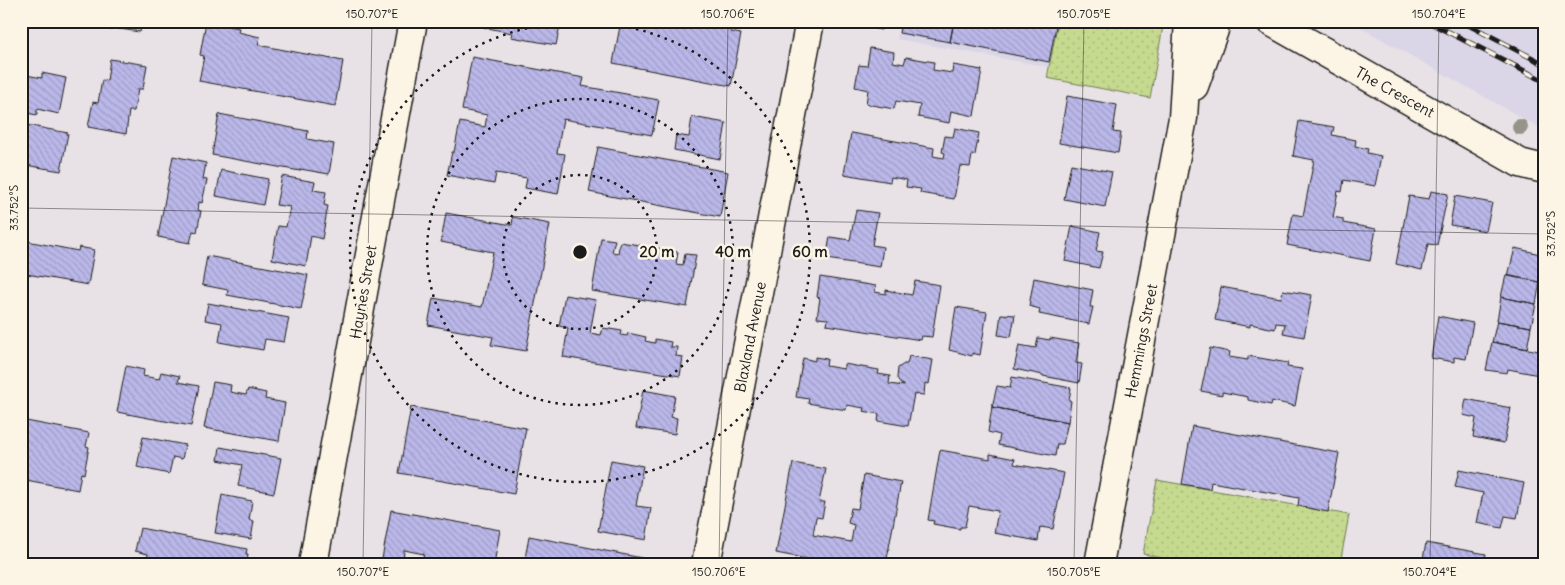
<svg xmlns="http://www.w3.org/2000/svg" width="1565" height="585" font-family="Delius,sans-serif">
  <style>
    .built { fill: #dad5e7 }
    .grass { fill: url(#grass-dots); stroke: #707b56 }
    .building { fill: url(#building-back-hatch); stroke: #1c1c1c }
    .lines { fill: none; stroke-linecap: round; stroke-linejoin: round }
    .minor-casing { stroke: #1c1c1c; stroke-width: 31 }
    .minor { stroke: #fcf5e5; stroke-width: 28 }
    .rail-casing { stroke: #1c1c1c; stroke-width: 5.5 }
    .rail { stroke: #fcf5e5; stroke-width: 4; stroke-dasharray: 11; stroke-linecap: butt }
    .tree { fill: #94948a }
    .ticks { fill: none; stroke: #1c1c1c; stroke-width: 1; stroke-opacity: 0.45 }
    .ring { fill: none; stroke: #1c1c1c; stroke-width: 2.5; stroke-dasharray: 2.5 5 }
    .labels { text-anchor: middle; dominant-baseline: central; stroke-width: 5; stroke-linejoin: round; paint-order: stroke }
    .street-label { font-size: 15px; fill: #1c1c1c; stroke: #fcf5e5 }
    .centre { fill: #1c1c1c; stroke: #fcf5e5; stroke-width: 2.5 }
    .ring-label { font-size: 15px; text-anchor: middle; font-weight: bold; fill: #1c1c1c; stroke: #fcf5e5; stroke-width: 5; stroke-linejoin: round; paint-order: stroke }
    .neatline { fill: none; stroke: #1c1c1c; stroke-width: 2 }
    .ticks-label { font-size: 12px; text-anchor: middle; fill: #1c1c1c }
  </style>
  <defs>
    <pattern id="grass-dots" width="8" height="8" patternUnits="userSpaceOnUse" patternTransform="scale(1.25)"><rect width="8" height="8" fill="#c5da8f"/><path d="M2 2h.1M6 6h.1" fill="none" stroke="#a9ba7b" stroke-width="1.8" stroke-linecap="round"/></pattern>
    <pattern id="building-back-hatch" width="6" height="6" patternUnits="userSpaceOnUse" patternTransform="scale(1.25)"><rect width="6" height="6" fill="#bab7e9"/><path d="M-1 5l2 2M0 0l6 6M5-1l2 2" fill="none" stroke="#9f9dc7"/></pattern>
  </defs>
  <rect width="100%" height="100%" fill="#e8e2e6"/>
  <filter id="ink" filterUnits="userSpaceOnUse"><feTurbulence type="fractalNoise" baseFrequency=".02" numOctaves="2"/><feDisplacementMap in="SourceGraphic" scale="10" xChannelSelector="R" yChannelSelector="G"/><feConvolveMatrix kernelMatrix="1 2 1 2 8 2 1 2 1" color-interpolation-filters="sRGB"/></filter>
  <g filter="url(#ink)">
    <!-- built -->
    <path class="built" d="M 901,21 L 1058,21 L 1049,67 L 897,39 Z
      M 1349,21 L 1544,21 L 1544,130 L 1524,119 Z"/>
    <!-- grass -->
    <path class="grass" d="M 1058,21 L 1164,21 L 1150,98 L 1047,78 Z
      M 1157,480 L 1349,515 L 1340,564 L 1193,564 L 1143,554 Z"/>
    <!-- building -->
    <path class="building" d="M 78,21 L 143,21 L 140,32 L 113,28 L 112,30 L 85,26 L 86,23 Z
      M 484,21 L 561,21 L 556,45 L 511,37 L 512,33 L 483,27 Z
      M 621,21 L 685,21 L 685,24 L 700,26 L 701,23 L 731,29 L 731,32 L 741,34 L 731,86 L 613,63 Z
      M 853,21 L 882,21 L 881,30 L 853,24 Z
      M 901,21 L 954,21 L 950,42 L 899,33 Z
      M 954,21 L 1057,21 L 1049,62 L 950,42 Z
      M 206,22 L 239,28 L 238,32 L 260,37 L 258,45 L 343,61 L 335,106 L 199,81 L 204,56 L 200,55 Z
      M 870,48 L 894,52 L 893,62 L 904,64 L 906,57 L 934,62 L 933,70 L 952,73 L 953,65 L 982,70 L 974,116 L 951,111 L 949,123 L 918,117 L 920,105 L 896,101 L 894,109 L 866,104 L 868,90 L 855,87 L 859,65 L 867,66 Z
      M 472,57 L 584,78 L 582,86 L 659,100 L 652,135 L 563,119 L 557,153 L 565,154 L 558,194 L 525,188 L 527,178 L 496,173 L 494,184 L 447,175 L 452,152 L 454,152 L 460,122 L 485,127 L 487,115 L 462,110 Z
      M 110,59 L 147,65 L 143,89 L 138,89 L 134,111 L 129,111 L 126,134 L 88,127 L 93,102 L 98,103 L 102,80 L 107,81 Z
      M 42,73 L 66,78 L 59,114 L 37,109 L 37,115 L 21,112 L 21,74 L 42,78 Z
      M 1067,96 L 1117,105 L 1113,132 L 1121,133 L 1118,153 L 1059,143 Z
      M 219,114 L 308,131 L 307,139 L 334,144 L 329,174 L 300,169 L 300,171 L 212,155 Z
      M 692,117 L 726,123 L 720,159 L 674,150 L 676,135 L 689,137 Z
      M 1299,121 L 1334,127 L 1332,135 L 1356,140 L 1355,146 L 1368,149 L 1367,153 L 1381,156 L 1375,186 L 1344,180 L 1342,192 L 1338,191 L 1333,217 L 1343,219 L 1343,223 L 1376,229 L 1370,261 L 1287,245 L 1293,214 L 1303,216 L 1314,160 L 1293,156 Z
      M 21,124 L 68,133 L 61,171 L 25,165 L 26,159 L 21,159 Z
      M 955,128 L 979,133 L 975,155 L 972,155 L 970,167 L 960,166 L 954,199 L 920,193 L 921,189 L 906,187 L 907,180 L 891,177 L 890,182 L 844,174 L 851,133 L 934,148 L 933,156 L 944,158 L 945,153 L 942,152 L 945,136 L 953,137 Z
      M 598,147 L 728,172 L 720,217 L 589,192 Z
      M 173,156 L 206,163 L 203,179 L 207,180 L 202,203 L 199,202 L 198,210 L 201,211 L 197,232 L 193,231 L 190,243 L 158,237 Z
      M 1071,164 L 1112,172 L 1105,207 L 1064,199 Z
      M 221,170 L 268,179 L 263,205 L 216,196 Z
      M 282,176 L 315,182 L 313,190 L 326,192 L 324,205 L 328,206 L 322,239 L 311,236 L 306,266 L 272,259 L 278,226 L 286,227 L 290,207 L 276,205 Z
      M 1431,191 L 1448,194 L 1437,245 L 1428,244 L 1422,270 L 1396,264 L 1409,196 L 1429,199 Z
      M 1455,196 L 1492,203 L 1486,231 L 1450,225 Z
      M 856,210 L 878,213 L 872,245 L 883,247 L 880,267 L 826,259 L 830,237 L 850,240 Z
      M 446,213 L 512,225 L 513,217 L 550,224 L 526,351 L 491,345 L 493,337 L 428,325 L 433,298 L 482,307 L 493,252 L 441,242 Z
      M 1072,226 L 1100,232 L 1096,251 L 1103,252 L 1099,268 L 1065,261 Z
      M 21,236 L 22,236 L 22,240 L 78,251 L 79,247 L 94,250 L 88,285 L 21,273 Z
      M 601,238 L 615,240 L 612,252 L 618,253 L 620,242 L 646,246 L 644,258 L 650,259 L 652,247 L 678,252 L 676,264 L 683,265 L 685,254 L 696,255 L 687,307 L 592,291 Z
      M 1515,248 L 1544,255 L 1544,283 L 1508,276 Z
      M 207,256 L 308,275 L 301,309 L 227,295 L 228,290 L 202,285 Z
      M 1506,275 L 1540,282 L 1536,304 L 1501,297 Z
      M 820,277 L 876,286 L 875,292 L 886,294 L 886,290 L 912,295 L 915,281 L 940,285 L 932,337 L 922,336 L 921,340 L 827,325 L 828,319 L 817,318 L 820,298 L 817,297 Z
      M 1034,278 L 1093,290 L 1090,307 L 1093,307 L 1089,324 L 1039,314 L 1040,309 L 1029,306 Z
      M 1221,287 L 1281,298 L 1283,290 L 1312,295 L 1304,337 L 1283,333 L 1285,324 L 1276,323 L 1275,329 L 1250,324 L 1250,327 L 1215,320 Z
      M 565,295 L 596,300 L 590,333 L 601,335 L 603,328 L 622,331 L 621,335 L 627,336 L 628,333 L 646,337 L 645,341 L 655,343 L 655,339 L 671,342 L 670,347 L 677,347 L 676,356 L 683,357 L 680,376 L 563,357 L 568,328 L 559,326 Z
      M 1501,297 L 1536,304 L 1531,327 L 1497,321 Z
      M 208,303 L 289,318 L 284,342 L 265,339 L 263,350 L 219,342 L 222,323 L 205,320 Z
      M 956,307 L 987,312 L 980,355 L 972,353 L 972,356 L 949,350 Z
      M 1001,314 L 1015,315 L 1011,337 L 998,335 Z
      M 1438,316 L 1473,323 L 1466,359 L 1454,357 L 1454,362 L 1431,358 Z
      M 1497,321 L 1531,327 L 1527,349 L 1492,342 Z
      M 1038,338 L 1050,340 L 1050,338 L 1079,343 L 1076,363 L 1082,364 L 1079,383 L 1043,376 L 1043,375 L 1014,369 L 1019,345 L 1036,348 Z
      M 1492,342 L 1544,352 L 1539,375 L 1508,369 L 1507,373 L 1486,370 Z
      M 1210,348 L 1230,352 L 1229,357 L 1248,360 L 1248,356 L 1288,363 L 1287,367 L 1302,369 L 1295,406 L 1272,401 L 1271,405 L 1248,400 L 1248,397 L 1222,392 L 1222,395 L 1201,391 Z
      M 909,356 L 933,360 L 929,384 L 925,383 L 924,395 L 914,394 L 908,426 L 878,421 L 879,414 L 863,411 L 864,408 L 847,405 L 846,410 L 808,403 L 809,399 L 796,397 L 803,358 L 815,361 L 815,357 L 827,359 L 826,366 L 844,369 L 844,364 L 879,370 L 878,374 L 890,376 L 889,384 L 904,386 L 904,385 L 901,384 L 897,378 L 898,368 L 904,364 L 907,364 Z
      M 126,366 L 144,370 L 143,376 L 159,379 L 161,372 L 180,376 L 178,382 L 199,386 L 191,426 L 117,412 Z
      M 1012,377 L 1071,388 L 1069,400 L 1071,401 L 1068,422 L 992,407 L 997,386 L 1010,388 Z
      M 213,382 L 231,385 L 230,392 L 246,395 L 248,389 L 266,393 L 265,399 L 285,403 L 279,441 L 204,428 Z
      M 643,390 L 675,396 L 671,417 L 677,418 L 675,434 L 636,428 Z
      M 1466,399 L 1511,408 L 1504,443 L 1473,437 L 1476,418 L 1463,415 Z
      M 411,407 L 526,428 L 514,494 L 399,473 Z
      M 992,407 L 1068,422 L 1063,444 L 1057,444 L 1055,456 L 998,445 L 1000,435 L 988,432 Z
      M 21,420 L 89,433 L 86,446 L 89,447 L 84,474 L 81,473 L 78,490 L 21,479 Z
      M 1192,426 L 1339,453 L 1328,512 L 1298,506 L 1299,498 L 1211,482 L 1210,489 L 1182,484 Z
      M 143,437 L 185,445 L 182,459 L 173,457 L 169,474 L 137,467 Z
      M 220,447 L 281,458 L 274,493 L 238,486 L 242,465 L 218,460 Z
      M 940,450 L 990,459 L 990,454 L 1015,459 L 1014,464 L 1064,473 L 1053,529 L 1040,527 L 1038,541 L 994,533 L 998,511 L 969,506 L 965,527 L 960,527 L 960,529 L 933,524 L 934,521 L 928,520 Z
      M 611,460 L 643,466 L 636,506 L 651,508 L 646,540 L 598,531 Z
      M 793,463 L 826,469 L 819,502 L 825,502 L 822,518 L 816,517 L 813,535 L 851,542 L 854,525 L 848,523 L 851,508 L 858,509 L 864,475 L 901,482 L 886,564 L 834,564 L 776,553 Z
      M 1459,470 L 1524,483 L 1517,518 L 1505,516 L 1502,528 L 1477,523 L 1483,493 L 1455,487 Z
      M 222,495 L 252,501 L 249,520 L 254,521 L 251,539 L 215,533 Z
      M 391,510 L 500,530 L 494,564 L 478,564 L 478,562 L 458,559 L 457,564 L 422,564 L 424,554 L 404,550 L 403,562 L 382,559 Z
      M 140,528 L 247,549 L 246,554 L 248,554 L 247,563 L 250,564 L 146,564 L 148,554 L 135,551 Z
      M 529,536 L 642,558 L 641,564 L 524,564 Z
      M 1426,543 L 1486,554 L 1484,564 L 1422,564 Z"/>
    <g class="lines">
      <defs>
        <path id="minor" d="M 1270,21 L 1520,163 L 1544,169
          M 1194,86 L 1214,30 L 1215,21
          M 313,564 L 413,21
          M 706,564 L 810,21
          M 1099,564 L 1183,118 L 1189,21"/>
      </defs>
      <!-- minor casing -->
      <use href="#minor" class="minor-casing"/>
      <!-- minor -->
      <use href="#minor" class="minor"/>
      <defs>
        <path id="rail" d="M 1427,21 L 1544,81
          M 1461,21 L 1544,64"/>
      </defs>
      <!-- rail casing -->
      <use href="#rail" class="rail-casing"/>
      <!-- rail -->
      <use href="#rail" class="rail"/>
    </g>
    <!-- trees -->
    <circle class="tree" cx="1520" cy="127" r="8"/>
  </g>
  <!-- ticks -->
  <path class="ticks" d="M 21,208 L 1544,234M 363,564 L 372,21M 719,564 L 728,21M 1074,564 L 1084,21M 1430,564 L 1439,21"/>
  <!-- distance rings -->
  <g class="ring">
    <circle cx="580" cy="252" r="77"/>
    <circle cx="580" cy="252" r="153"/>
    <circle cx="580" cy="252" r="230"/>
  </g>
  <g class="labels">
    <!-- street labels -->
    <g class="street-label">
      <text transform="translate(1395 92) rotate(29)">The Crescent</text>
      <text transform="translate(363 292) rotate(-80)">Haynes Street</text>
      <text transform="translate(750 337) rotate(-79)">Blaxland Avenue</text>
      <text transform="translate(1141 341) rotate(-79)">Hemmings Street</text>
    </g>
  </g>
  <circle cx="580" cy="252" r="8" class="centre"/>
  <g class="ring-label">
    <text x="657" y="257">20 m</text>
    <text x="733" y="257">40 m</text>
    <text x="810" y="257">60 m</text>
  </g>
  <!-- margin -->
  <rect width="1565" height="585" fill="none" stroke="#fcf5e5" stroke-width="55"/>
  <rect x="28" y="28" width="1510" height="530" class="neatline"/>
  <g class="ticks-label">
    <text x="372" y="18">150.707°E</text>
    <text x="728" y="18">150.706°E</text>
    <text x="1084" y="18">150.705°E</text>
    <text x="1439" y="18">150.704°E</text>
    <text transform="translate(14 208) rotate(-90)" y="4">33.752°S</text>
    <text transform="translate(1551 234) rotate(-90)" y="4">33.752°S</text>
    <text x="363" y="576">150.707°E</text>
    <text x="719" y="576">150.706°E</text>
    <text x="1074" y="576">150.705°E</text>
    <text x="1430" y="576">150.704°E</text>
  </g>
</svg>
